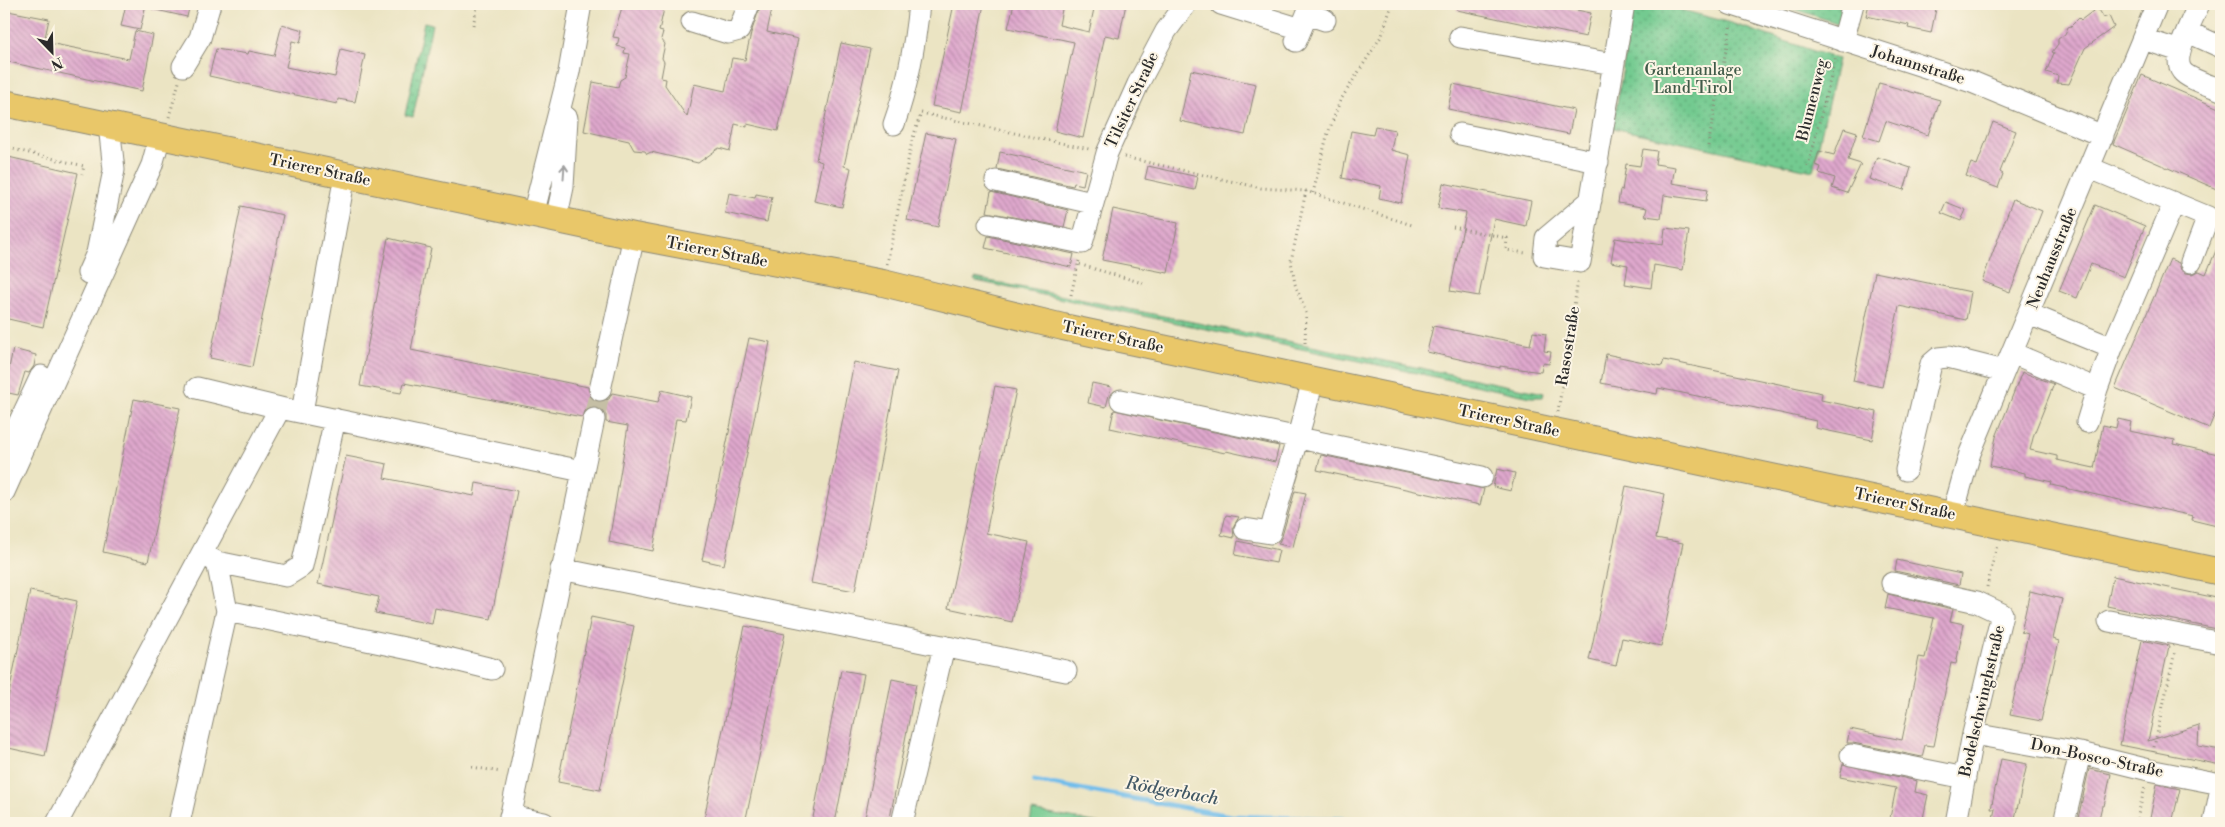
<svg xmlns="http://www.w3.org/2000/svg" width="2225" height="827" font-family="'Libre Bodoni',serif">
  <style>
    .grass { fill: url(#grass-dots); stroke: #4f7a5e }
    .pitch { fill: #73ca90; stroke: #4f7a5e }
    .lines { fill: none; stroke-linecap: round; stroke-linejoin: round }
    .stream { stroke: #71bdeb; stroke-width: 5 }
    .building { fill: url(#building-back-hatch) }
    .minor-tunnel { stroke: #c5bfa5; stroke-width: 21; stroke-dasharray: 21 11; stroke-linecap: butt }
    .minor-casing { stroke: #8b8877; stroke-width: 23 }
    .major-casing { stroke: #8b8877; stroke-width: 28 }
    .path { stroke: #8b8877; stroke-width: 3; stroke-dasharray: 1 4; stroke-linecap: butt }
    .minor { stroke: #fff; stroke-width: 21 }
    .major { stroke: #e9c769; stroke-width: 26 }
    .oneway { stroke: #a0a0a0 }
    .labels { text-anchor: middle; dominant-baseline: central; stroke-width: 4; stroke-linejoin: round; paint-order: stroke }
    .street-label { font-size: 16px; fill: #2b2b2b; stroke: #fcf5e5 }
    .park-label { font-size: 16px; fill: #415b49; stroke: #fcf5e5 }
    .water-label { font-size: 18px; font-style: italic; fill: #405765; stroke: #fcf5e5 }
  </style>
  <defs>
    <pattern id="grass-dots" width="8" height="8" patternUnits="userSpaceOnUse" patternTransform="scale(1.25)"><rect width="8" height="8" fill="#73ca90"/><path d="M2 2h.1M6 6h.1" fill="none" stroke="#5fa476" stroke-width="1.8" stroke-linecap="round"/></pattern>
    <pattern id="building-back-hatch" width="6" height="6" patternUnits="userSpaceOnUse" patternTransform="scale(1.25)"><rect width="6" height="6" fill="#dfa8cd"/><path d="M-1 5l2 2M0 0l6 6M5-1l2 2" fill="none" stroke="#b589a7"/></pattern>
  </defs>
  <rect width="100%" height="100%" fill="#fcf5e5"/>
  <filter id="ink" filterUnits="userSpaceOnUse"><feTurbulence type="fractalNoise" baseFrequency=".02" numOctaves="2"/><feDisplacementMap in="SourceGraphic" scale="10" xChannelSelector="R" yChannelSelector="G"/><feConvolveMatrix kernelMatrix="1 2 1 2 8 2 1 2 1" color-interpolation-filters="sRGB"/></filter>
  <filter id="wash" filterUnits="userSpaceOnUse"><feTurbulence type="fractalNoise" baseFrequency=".0096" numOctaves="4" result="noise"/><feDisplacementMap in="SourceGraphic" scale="20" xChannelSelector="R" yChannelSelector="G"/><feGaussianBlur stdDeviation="1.12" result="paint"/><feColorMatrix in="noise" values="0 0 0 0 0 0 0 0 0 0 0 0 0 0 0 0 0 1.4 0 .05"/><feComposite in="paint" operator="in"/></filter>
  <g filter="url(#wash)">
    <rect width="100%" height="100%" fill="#ebe4c3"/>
    <!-- grass -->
    <path class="grass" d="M 1641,4 L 1659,4 L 1731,23 L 1838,59 L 1813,171 L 1613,128 L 1631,19 L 1637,7 Z
      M 1779,4 L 1846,4 L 1840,24 Z
      M 424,22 L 432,24 L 413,117 L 405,115 Z
      M 975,278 L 1544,393 L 1543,397 L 1531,397 L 976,281 L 974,280 Z"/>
    <!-- pitch -->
    <path class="pitch" d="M 1032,811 L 1099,823 L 1030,823 Z"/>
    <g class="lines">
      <!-- stream -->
      <path class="stream" d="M 1034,781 L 1231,816 L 1373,820 L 1396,823"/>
    </g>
    <g id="blocks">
      <!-- building -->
      <path class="building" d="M 126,4 L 146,4 L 140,30 L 121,26 Z
        M 152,4 L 190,4 L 187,17 L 152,9 Z
        M 623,4 L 665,4 L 659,31 L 663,32 L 661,39 L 665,44 L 662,58 L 664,62 L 661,78 L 666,79 L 665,85 L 687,117 L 694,84 L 725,91 L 732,58 L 745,60 L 751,33 L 761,4 L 773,4 L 767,32 L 798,39 L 778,131 L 747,124 L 747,127 L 735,124 L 730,151 L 719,148 L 698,163 L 651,152 L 647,154 L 645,151 L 634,150 L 629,141 L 584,131 L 593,82 L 618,87 L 620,80 L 625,77 L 630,54 L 624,53 L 625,48 L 617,46 L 619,38 L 613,37 Z
        M 954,4 L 984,4 L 962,112 L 932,106 Z
        M 1014,4 L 1063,4 L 1059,25 L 1089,32 L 1095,4 L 1126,4 L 1119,38 L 1105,35 L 1083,138 L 1055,131 L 1074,42 L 1008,28 Z
        M 1457,4 L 1548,4 L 1591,13 L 1586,37 L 1457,10 Z
        M 1869,4 L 1937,4 L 1931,33 L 1908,28 L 1909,25 L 1866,16 Z
        M 2097,8 L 2103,18 L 2109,16 L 2114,27 L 2085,48 L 2069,84 L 2057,83 L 2058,76 L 2046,72 L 2054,53 L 2052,52 L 2058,44 L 2058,39 L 2065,34 L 2068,27 L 2071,26 L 2079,18 L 2081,20 Z
        M 8,11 L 49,19 L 44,42 L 129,59 L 135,31 L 153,35 L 142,91 L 4,61 L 4,33 Z
        M 282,24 L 303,30 L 300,43 L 292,41 L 286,67 L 335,77 L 341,49 L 365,55 L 355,102 L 338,99 L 337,104 L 209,76 L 216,49 L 248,54 L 249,51 L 274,56 Z
        M 841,43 L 870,49 L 844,166 L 851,168 L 842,207 L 814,201 L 822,162 L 816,160 Z
        M 1191,70 L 1256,84 L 1245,135 L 1180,121 Z
        M 2142,75 L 2221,109 L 2221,191 L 2113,144 Z
        M 1879,83 L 1940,100 L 1928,135 L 1886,121 L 1879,141 L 1863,136 Z
        M 1453,84 L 1574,110 L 1569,134 L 1448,109 Z
        M 1993,122 L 2016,131 L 2000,172 L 2003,174 L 1998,188 L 1966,176 L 1971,163 L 1977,165 Z
        M 1375,126 L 1395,130 L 1391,150 L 1410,155 L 1401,203 L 1379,198 L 1381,186 L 1342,178 L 1351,131 L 1373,135 Z
        M 1844,128 L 1857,132 L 1848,160 L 1861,164 L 1847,193 L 1832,188 L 1835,178 L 1819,173 L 1821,167 L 1815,165 L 1819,151 L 1834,155 Z
        M 926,133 L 956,139 L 938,227 L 907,220 Z
        M 1643,149 L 1657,151 L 1655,164 L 1675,167 L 1672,183 L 1708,189 L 1706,201 L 1664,195 L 1661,218 L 1645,216 L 1647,208 L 1618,203 L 1620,190 L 1622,191 L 1626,164 L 1640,166 Z
        M 1000,152 L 1086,171 L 1083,185 L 1074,183 L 1073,186 L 997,169 Z
        M 4,156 L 78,173 L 43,327 L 4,318 Z
        M 1877,157 L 1911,168 L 1904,190 L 1869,179 Z
        M 1148,166 L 1198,177 L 1195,190 L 1145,179 Z
        M 1443,183 L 1531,201 L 1526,226 L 1494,219 L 1479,296 L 1450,291 L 1466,213 L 1438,208 Z
        M 991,192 L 1068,210 L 1064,227 L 987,212 Z
        M 729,193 L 755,198 L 756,194 L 772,197 L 767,222 L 725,213 Z
        M 2013,199 L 2042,211 L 2010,292 L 1982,281 Z
        M 1946,202 L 1966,210 L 1961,221 L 1941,213 Z
        M 2095,205 L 2145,226 L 2124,277 L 2091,264 L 2077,298 L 2059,291 Z
        M 241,206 L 283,215 L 252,367 L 210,358 Z
        M 1113,209 L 1178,223 L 1168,273 L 1102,260 Z
        M 1665,228 L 1689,231 L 1683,270 L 1654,265 L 1651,288 L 1625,284 L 1628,265 L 1611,262 L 1615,238 L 1663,245 Z
        M 988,236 L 1074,254 L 1071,267 L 985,248 Z
        M 388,238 L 431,248 L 411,350 L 588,387 L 591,399 L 598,402 L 609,399 L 612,393 L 658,402 L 662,390 L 691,397 L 686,420 L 676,419 L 653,551 L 609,542 L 628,426 L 606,422 L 606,415 L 602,409 L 596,407 L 590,407 L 584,411 L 582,417 L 404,383 L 401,393 L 360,386 Z
        M 2221,239 L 2221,399 L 2209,428 L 2115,388 L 2170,259 L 2179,263 L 2181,270 L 2186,273 L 2193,274 L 2199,271 L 2206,274 Z
        M 1875,272 L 1971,292 L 1966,320 L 1899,306 L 1882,387 L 1853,381 Z
        M 1433,326 L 1530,345 L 1533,332 L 1546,334 L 1544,351 L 1551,352 L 1549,364 L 1543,363 L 1541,372 L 1500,366 L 1500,368 L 1427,352 Z
        M 749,338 L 770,342 L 724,565 L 702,560 Z
        M 13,349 L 36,355 L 34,366 L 29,373 L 25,372 L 18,395 L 4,392 Z
        M 1606,354 L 1662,366 L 1664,360 L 1822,393 L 1821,400 L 1877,412 L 1872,440 L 1815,428 L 1816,421 L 1785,414 L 1658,388 L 1657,394 L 1601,383 Z
        M 854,362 L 898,371 L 855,591 L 811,583 Z
        M 2022,372 L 2054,384 L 2034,434 L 2030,450 L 2057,456 L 2057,460 L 2094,468 L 2103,425 L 2116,428 L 2118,419 L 2131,422 L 2129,431 L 2175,440 L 2174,444 L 2218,454 L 2217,456 L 2221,456 L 2221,527 L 2192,520 L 2193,516 L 2051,485 L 2052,482 L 2025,476 L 2025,473 L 1990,466 L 1996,437 Z
        M 1092,383 L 1111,387 L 1106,407 L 1088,403 Z
        M 995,386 L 1016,390 L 986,533 L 1029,542 L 1012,622 L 948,608 Z
        M 134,399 L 180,408 L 148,562 L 103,552 Z
        M 1114,410 L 1279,446 L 1275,462 L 1226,451 L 1225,453 L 1110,428 Z
        M 1321,455 L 1484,489 L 1480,505 L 1317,470 Z
        M 346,456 L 387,464 L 384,478 L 474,496 L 476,483 L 517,491 L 491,619 L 435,608 L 432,624 L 375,613 L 379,597 L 318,584 Z
        M 1497,469 L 1515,473 L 1511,491 L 1493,487 Z
        M 1626,486 L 1665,494 L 1656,538 L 1683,543 L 1661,646 L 1622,638 L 1616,666 L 1589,660 Z
        M 1295,491 L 1306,493 L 1293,547 L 1278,544 L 1282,536 Z
        M 1226,515 L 1239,517 L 1233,527 L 1234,538 L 1221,535 Z
        M 1238,541 L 1279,550 L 1276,563 L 1235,555 Z
        M 1897,560 L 1961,574 L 1959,585 L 1895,571 Z
        M 2113,576 L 2221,599 L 2221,630 L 2107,606 Z
        M 30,591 L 77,601 L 45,756 L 4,747 L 4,717 Z
        M 2030,591 L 2062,599 L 2053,639 L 2059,641 L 2041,721 L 2010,715 L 2028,634 L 2021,632 Z
        M 1888,594 L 1953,609 L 1950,621 L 1964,624 L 1956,664 L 1951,663 L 1934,746 L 1925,745 L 1922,757 L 1853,743 L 1847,743 L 1850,729 L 1902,740 L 1919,657 L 1925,658 L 1934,618 L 1885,608 Z
        M 591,617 L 634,626 L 600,790 L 558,782 Z
        M 745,626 L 785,634 L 745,823 L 703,823 Z
        M 2142,640 L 2169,646 L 2148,741 L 2199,725 L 2198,746 L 2221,750 L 2221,765 L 2120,745 Z
        M 841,670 L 864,674 L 835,823 L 812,823 Z
        M 892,679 L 916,684 L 889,823 L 864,823 Z
        M 2001,759 L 2027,764 L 2014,823 L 1992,823 L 1995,809 L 1991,809 Z
        M 1843,764 L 1917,781 L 1915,792 L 1928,795 L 1922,823 L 1889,823 L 1896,788 L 1840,777 Z
        M 2089,769 L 2111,774 L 2104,806 L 2102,806 L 2098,823 L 2077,823 Z
        M 2157,784 L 2180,789 L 2172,823 L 2149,823 Z"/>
    </g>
  </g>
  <g filter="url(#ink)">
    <use href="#blocks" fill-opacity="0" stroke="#8b8877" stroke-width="1"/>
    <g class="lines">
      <!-- minor-tunnel -->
      <path class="minor-tunnel" d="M 594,419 L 600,390"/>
      <defs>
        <path id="minor" d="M 1221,4 L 1301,29
          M 1730,4 L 1972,82 L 2103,136
          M 2199,4 C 2193,19 2171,57 2182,71 C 2188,79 2212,86 2221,90
          M 692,22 L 728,33 L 739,30 L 749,4
          M 2188,32 L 2221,47
          M 1460,37 L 1613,64
          M 2143,39 L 2180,51
          M 1296,41 L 1307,14 L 1325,20
          M 1843,41 L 1853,4
          M 183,66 L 200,38 L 210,4
          M 894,124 C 908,85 915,45 919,4
          M 1460,134 L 1598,162
          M 2090,168 L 2208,217 L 2191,262
          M 996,181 L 1092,203
          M 1591,200 L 1546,238 L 1544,256 L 1580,262 L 1624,4
          M 533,215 L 569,72 L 581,4
          M 556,220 L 563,187 L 567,118
          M 989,224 L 1082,243 L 1107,153 L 1138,84 L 1166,31 L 1186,4
          M 88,273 L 97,253 L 114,170 L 109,125
          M 2029,314 L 2112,348 L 2174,203
          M 2012,353 L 2097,389 L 2087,422
          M 197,388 L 280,408 L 582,471
          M 2097,389 L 2112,348
          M 600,390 L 634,236
          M 1121,400 L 1482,477
          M 302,412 L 345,175
          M 4,455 L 41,376
          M 1906,470 L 1931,364 L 1938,358 L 1948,357 L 2004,371
          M 4,492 L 152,165 L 160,136
          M 1953,513 L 1970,453 L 2157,4
          M 1245,529 L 1270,533 C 1284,481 1301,431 1313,379
          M 206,556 L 217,562 L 227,611
          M 217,562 L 286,576 L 302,566 L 335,419
          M 561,569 L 1066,671
          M 1892,583 L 1977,602 L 2002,614 L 1973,734 L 1956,823
          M 2109,621 L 2221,643
          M 1973,734 L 2080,753 L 2149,770 L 2221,784
          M 1851,755 L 1965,778
          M 510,816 L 544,823
          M 57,823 L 280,408
          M 179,823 L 227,611 L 419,651 L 492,669
          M 509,823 L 594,419
          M 902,823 L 944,646
          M 2064,823 L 2080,753
          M 2214,823 L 2221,788"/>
        <path id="major" d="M 4,103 L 634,236 L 883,283 L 1063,327 L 2221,572"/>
      </defs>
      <!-- minor casing -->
      <use href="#minor" class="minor-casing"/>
      <!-- major casing -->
      <use href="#major" class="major-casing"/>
      <!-- path -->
      <path class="path" d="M 473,25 L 478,4
        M 169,117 L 179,82
        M 1708,146 L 1731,23
        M 4,147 L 84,166 L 82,174
        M 1124,157 L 1261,188 L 1306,191 L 1412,225
        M 1808,166 L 1836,56
        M 1313,193 L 1327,136 L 1340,101 L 1382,35 L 1392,4
        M 1453,227 L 1507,238 L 1506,250 L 1526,253
        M 1079,261 L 1078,264 L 1146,284
        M 887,264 L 912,141 L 921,113 L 1089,149
        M 1071,295 L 1078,264
        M 1305,343 L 1306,313 L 1295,284 L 1291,261 L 1306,191
        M 1558,412 L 1578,280
        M 1987,587 L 1997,545
        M 2153,752 L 2175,651
        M 472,767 L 501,772
        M 2136,823 L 2145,787"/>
      <!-- minor -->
      <use href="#minor" class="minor"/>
      <!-- major -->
      <use href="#major" class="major"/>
    </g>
    <!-- one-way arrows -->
    <defs><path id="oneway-shaft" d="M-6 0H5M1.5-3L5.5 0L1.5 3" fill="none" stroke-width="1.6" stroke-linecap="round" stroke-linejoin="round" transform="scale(1.25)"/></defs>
    <use class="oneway" href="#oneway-shaft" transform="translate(564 172) rotate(-86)"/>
  </g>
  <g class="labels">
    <!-- street labels -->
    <g class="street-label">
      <text transform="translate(1918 65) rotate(17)">Johannstraße</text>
      <text transform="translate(1132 100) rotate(-65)">Tilsiter Straße</text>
      <text transform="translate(1812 100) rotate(-76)">Blumenweg</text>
      <text transform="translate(320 170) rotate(12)">Trierer Straße</text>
      <text transform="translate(717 252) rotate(11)">Trierer Straße</text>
      <text transform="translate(2052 258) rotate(-68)">Neuhausstraße</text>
      <text transform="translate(1113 337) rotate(12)">Trierer Straße</text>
      <text transform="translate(1568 346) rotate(-81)">Rasostraße</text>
      <text transform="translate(1509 421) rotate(12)">Trierer Straße</text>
      <text transform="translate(1905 504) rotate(12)">Trierer Straße</text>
      <text transform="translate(1982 701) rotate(-77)">Bodelschwinghstraße</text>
      <text transform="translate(2097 758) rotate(12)">Don-Bosco-Straße</text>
    </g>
    <!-- park labels -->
    <g class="park-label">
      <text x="1693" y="70">Gartenanlage<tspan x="1693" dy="18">Land-Tirol</tspan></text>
    </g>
    <!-- water labels -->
    <g class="water-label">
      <text transform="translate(1172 791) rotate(10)">Rödgerbach</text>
    </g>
  </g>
  <!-- margin -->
  <rect width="2225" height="827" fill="none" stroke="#fcf5e5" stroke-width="20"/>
  <!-- north arrow -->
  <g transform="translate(52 52) rotate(157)" stroke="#fcf5e5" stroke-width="4" paint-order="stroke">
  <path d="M0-4L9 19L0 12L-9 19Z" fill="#2b2b2b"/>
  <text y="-8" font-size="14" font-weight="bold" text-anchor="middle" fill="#2b2b2b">N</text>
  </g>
</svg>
